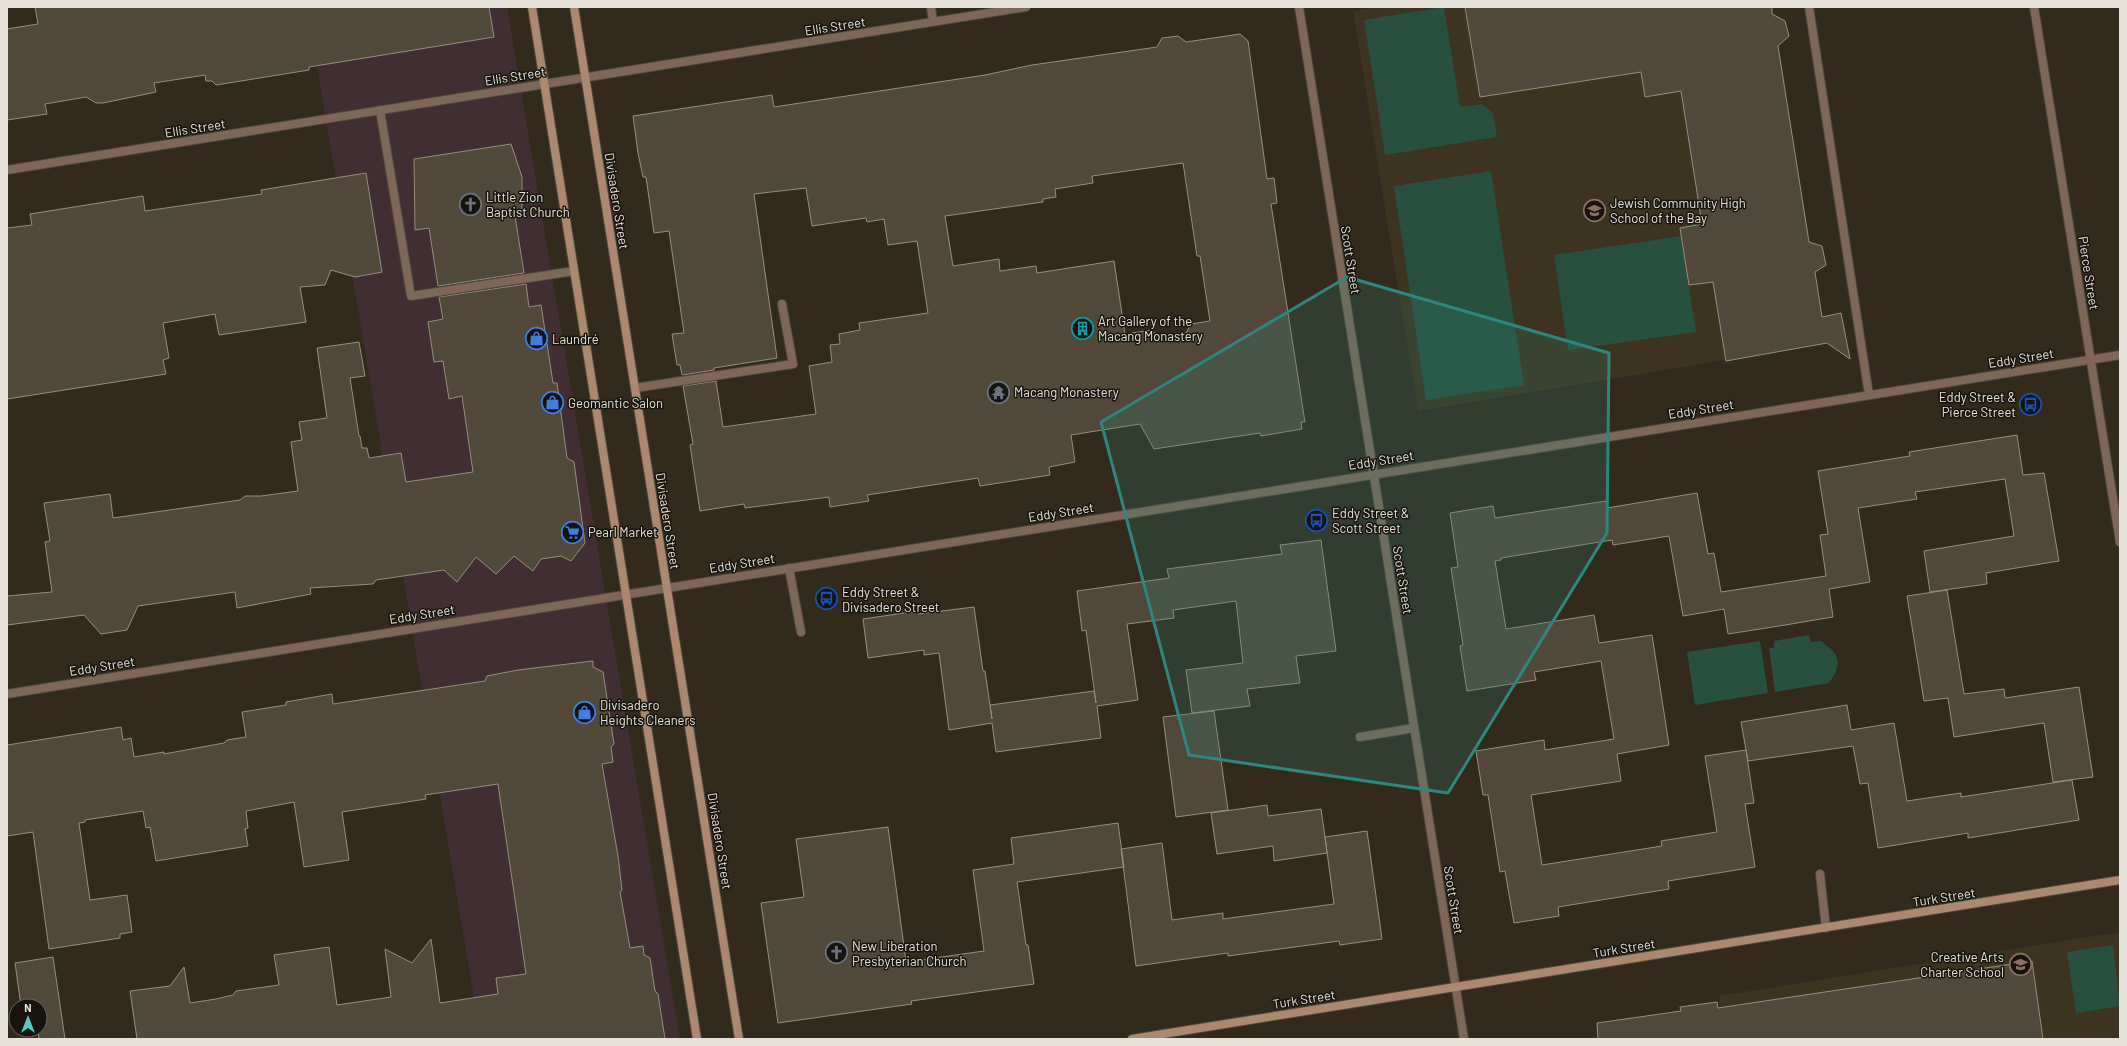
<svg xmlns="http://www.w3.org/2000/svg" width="2127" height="1046" font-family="Barlow,sans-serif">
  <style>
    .commercial { fill: #412d32 }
    .built { fill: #3d341f }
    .green { fill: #294f3e }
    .building { fill: #504939; stroke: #968f7d; fill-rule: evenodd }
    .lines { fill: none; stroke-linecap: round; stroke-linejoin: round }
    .lane-casing { stroke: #4f483a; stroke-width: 10 }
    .street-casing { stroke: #4f483a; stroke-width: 10 }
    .secondary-casing { stroke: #4f483a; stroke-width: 10 }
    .lane { stroke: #7e6757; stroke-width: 8 }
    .street { stroke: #7e6757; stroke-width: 8 }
    .secondary { stroke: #ac886f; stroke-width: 8 }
    .marked { fill: #2f867e; fill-opacity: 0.2; stroke: #2f867e; stroke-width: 3; stroke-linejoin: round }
    .labels { text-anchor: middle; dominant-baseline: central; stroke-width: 3; stroke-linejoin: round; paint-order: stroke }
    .street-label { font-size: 13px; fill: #e6e2d9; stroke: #17140d }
    .poi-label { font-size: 13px; fill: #e6e2d9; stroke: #17140d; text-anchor: start }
  </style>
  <rect width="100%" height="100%" fill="#322b1c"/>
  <!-- commercial -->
  <path class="commercial" d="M 307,7 L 507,7 L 680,1039 L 481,1039 Z"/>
  <!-- built -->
  <path class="built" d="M 1377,7 L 1772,7 L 1772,14 L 1785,21 L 1789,36 L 1778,46 L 1809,242 L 1822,246 L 1825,265 L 1815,272 L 1822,317 L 1837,314 L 1842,318 L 1846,339 L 1843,346 L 1833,347 L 1827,343 L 1418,411 L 1353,11 Z
    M 2120,932 L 2120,1039 L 1725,1039 L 1719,996 Z"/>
  <!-- green -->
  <path class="green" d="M 1444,7 L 1460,107 L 1482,104 L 1493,113 L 1497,137 L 1385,155 L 1364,20 Z
    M 1491,171 L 1524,385 L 1426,400 L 1394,186 Z
    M 1681,236 L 1696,332 L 1568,350 L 1554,255 Z
    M 1809,635 L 1811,642 L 1822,641 C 1823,644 1827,646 1831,649 C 1843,661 1837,671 1829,683 L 1775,692 L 1769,648 L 1774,648 L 1774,641 Z
    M 1760,641 L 1768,693 L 1695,705 L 1687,652 Z
    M 2113,945 L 2120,1006 L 2076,1013 L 2067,952 Z"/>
  <!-- building -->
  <path class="building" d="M 35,7 L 489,7 L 494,37 L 309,67 L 309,70 L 216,85 L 212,81 L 206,81 L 205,75 L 154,83 L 156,92 L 103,103 L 96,103 L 86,97 L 45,104 L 47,114 L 7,120 L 7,29 L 38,24 Z
    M 1465,7 L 1772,7 L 1772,14 L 1785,21 L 1789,36 L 1778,46 L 1809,242 L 1822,246 L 1826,265 L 1815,272 L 1822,317 L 1841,313 L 1850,359 L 1827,343 L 1726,361 L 1713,282 L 1689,285 L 1680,228 L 1702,224 L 1681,91 L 1645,97 L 1641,72 L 1480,97 Z
    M 1240,34 L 1248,41 L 1267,179 L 1274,178 L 1277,203 L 1271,204 L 1305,422 L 1301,422 L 1302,429 L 1261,436 L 1260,433 L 1154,449 L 1140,424 L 1071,435 L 1075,462 L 1049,467 L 1050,475 L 980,486 L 978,478 L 867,495 L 869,501 L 830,507 L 829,497 L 745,508 L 744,504 L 700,511 L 690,445 L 693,444 L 683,386 L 716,381 L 723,427 L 816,414 L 809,366 L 832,362 L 830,345 L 840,344 L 839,334 L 860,330 L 859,323 L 928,313 L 917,241 L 888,245 L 884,219 L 867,222 L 866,218 L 812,226 L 806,188 L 754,194 L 777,358 L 714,368 L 714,370 L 682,375 L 680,365 L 677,365 L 672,334 L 684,333 L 669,231 L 654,233 L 646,177 L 643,177 L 638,153 L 633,116 L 772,95 L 774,107 L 985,75 L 1032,65 L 1157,47 L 1162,38 L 1178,36 L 1186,42 ZM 1183,163 L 1197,256 L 1200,256 L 1210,321 L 1191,324 L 1186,333 L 1159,337 L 1152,330 L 1125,334 L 1114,261 L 1037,273 L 1036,266 L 1000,271 L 999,259 L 953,266 L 945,216 L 1043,202 L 1043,199 L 1056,197 L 1055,189 L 1093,183 L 1092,176 Z
    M 511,144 L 522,177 L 522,215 L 515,216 L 524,273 L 438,286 L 429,228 L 415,230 L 414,159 Z
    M 366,173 L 382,272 L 355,277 L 331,270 L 325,285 L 300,287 L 306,322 L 219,335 L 215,314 L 163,323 L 169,358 L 163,360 L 166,374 L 7,399 L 7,228 L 32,225 L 30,214 L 143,196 L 145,211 L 262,194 L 261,190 Z
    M 526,284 L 529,307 L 541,305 L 553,383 L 557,383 L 567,458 L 574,462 L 585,543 L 571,561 L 561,556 L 541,559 L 533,571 L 514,556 L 496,574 L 476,557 L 457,582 L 444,570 L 376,580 L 373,584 L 310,588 L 311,594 L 237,608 L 235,592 L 138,606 L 127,630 L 101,634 L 84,615 L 7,625 L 7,596 L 52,592 L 45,542 L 50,541 L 44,503 L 110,494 L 113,518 L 240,500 L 245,496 L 261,496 L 298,491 L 291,442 L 302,440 L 299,422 L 327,418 L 317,348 L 359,342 L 365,376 L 350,378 L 359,436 L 360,436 L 362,448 L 367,448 L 369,458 L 401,453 L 406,482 L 473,472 L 462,396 L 449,399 L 443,361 L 434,362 L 428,322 L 443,319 L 439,297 Z
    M 2017,435 L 2023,475 L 2044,473 L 2059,561 L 1986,573 L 1987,584 L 1930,592 L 1924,551 L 2014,536 L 2005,479 L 1915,492 L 1917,499 L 1858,508 L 1870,582 L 1829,589 L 1833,617 L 1779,626 L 1728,634 L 1724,609 L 1683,616 L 1669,536 L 1613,545 L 1612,540 L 1501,558 L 1501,560 L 1495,561 L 1506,629 L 1594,615 L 1599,643 L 1652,635 L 1669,745 L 1617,754 L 1621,781 L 1531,795 L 1542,865 L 1662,846 L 1661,841 L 1717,832 L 1705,756 L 1746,750 L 1754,803 L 1745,804 L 1755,867 L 1668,881 L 1669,889 L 1558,907 L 1559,916 L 1514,923 L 1505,871 L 1500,872 L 1488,795 L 1483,795 L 1476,751 L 1544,740 L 1545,750 L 1614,739 L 1601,661 L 1534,672 L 1536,680 L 1467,691 L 1460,646 L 1463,645 L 1451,568 L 1458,567 L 1450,513 L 1493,506 L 1495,518 L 1606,501 L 1607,508 L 1697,493 L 1708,554 L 1714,553 L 1721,592 L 1826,576 L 1820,535 L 1828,534 L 1818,471 L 1910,456 L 1909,452 Z
    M 1321,540 L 1336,651 L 1296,656 L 1300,683 L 1247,689 L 1250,706 L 1192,713 L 1186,670 L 1243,663 L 1236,601 L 1173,610 L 1174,618 L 1127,624 L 1138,700 L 1097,706 L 1101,738 L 996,752 L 992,723 L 949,730 L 939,653 L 924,655 L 924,650 L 868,658 L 863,619 L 918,611 L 918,614 L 974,607 L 983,671 L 985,671 L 992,719 L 990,705 L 1094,691 L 1096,703 L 1086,630 L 1082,631 L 1077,591 L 1169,578 L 1167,569 L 1282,554 L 1280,545 Z
    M 1947,590 L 1964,694 L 2004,689 L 2005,698 L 2079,687 L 2093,777 L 2053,782 L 2044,723 L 1954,737 L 1948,698 L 1924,701 L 1907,596 Z
    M 593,661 L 593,667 L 603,672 L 614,744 L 611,747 L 613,762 L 602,764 L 618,856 L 622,890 L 620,892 L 630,948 L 643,946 L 644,955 L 650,958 L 655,991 L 658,994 L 665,1039 L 137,1039 L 130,991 L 170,986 L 184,967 L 190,1003 L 216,999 L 233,995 L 236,991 L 279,985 L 274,955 L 329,947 L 337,1005 L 391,997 L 385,949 L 412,963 L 431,939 L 440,1003 L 498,994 L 496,978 L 526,974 L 498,784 L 425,795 L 426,799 L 342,812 L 349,860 L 304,867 L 294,802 L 246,811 L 248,828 L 245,829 L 248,846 L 156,861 L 150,827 L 146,828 L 143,811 L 85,820 L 85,822 L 79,823 L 90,900 L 127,895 L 132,932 L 120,934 L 120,938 L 49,949 L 33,832 L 7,836 L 7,745 L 121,727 L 123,740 L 131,738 L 134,757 L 164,752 L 164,754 L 224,743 L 227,740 L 246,737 L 242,712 L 286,705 L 286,702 L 332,694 L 333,704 L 485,681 L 487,676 L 518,670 Z
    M 1847,705 L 1851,730 L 1894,723 L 1907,801 L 1961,793 L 1961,797 L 2072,780 L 2079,820 L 1968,838 L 1968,833 L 1878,848 L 1868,783 L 1860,784 L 1853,746 L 1748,761 L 1741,722 Z
    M 1214,711 L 1228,810 L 1176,817 L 1163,717 Z
    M 1267,805 L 1268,816 L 1321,809 L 1325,837 L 1367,831 L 1382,939 L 1340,945 L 1339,941 L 1228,956 L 1228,953 L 1136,966 L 1121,849 L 1162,843 L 1172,920 L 1223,913 L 1223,919 L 1334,904 L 1325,837 L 1327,853 L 1274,861 L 1273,846 L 1217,854 L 1211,813 Z
    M 1118,823 L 1124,867 L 1017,882 L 1026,945 L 1028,945 L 1034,984 L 911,1001 L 912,1004 L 778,1023 L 761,903 L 804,897 L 796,839 L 888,827 L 906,962 L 984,951 L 973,870 L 1014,864 L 1011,838 Z
    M 53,957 L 65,1039 L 39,1039 L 38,1030 L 40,1030 L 40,1006 L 21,1006 L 15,963 Z
    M 2032,961 L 2043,1039 L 1598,1039 L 1597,1023 L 1681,1011 L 1680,1007 L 1717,1002 L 1718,1008 Z"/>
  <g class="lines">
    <defs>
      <path id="lane" d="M 380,110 L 411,296 L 574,271
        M 635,388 L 793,364 L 782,304
        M 789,568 L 801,632
        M 1360,737 L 1414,728
        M 1820,874 L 1826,928"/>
      <path id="street" d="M 931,7 L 933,22
        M 1299,7 L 1464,1039
        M 1809,7 L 1869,395
        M 2034,7 L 2120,542
        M 7,170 L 1026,7
        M 7,694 L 2120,355"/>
      <path id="secondary" d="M 532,7 L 697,1039
        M 574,7 L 739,1039
        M 1132,1039 L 2120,880"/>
    </defs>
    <!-- lane casing -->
    <use href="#lane" class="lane-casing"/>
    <!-- street casing -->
    <use href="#street" class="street-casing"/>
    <!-- secondary casing -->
    <use href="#secondary" class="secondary-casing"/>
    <!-- lane -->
    <use href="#lane" class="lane"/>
    <!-- street -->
    <use href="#street" class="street"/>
    <!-- secondary -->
    <use href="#secondary" class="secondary"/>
  </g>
  <!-- marked area -->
  <path class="marked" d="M 1347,277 L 1609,353 L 1607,533 L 1448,793 L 1189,755 L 1101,422 Z"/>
  <!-- icons -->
  <defs>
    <symbol id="church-ring" viewBox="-11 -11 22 22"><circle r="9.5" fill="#17140d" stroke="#6b7280" stroke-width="1.5"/><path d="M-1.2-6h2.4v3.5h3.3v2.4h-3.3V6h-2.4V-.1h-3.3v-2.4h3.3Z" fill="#6b7280"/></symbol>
    <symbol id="school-ring" viewBox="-11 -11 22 22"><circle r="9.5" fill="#17140d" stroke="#8d6e63" stroke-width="1.5"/><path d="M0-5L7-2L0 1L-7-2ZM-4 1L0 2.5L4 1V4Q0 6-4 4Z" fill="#8d6e63"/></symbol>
    <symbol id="building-ring" viewBox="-11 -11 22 22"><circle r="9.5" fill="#17140d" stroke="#0f9aa8" stroke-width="1.5"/><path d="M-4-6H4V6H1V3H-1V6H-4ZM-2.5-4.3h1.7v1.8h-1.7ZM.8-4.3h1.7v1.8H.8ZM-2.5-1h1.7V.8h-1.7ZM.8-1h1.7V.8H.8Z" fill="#0f9aa8"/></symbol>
    <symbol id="shop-ring" viewBox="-11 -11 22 22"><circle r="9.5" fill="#17140d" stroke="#3f7fe0" stroke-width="1.5"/><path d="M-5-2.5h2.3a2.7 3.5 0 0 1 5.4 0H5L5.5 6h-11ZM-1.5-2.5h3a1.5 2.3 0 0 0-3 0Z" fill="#3f7fe0"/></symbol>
    <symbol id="temple-ring" viewBox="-11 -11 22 22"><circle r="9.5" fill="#17140d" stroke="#6b7280" stroke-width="1.5"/><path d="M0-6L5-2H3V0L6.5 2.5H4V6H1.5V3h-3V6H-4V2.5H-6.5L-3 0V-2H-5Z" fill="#6b7280"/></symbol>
    <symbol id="bus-ring" viewBox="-11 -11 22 22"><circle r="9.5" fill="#17140d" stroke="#1a4fb4" stroke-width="1.5"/><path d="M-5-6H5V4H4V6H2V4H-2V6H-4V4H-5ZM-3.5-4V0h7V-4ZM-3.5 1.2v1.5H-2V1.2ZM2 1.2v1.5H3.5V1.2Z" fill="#1a4fb4"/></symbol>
    <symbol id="supermarket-ring" viewBox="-11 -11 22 22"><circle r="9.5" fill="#17140d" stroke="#3f7fe0" stroke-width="1.5"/><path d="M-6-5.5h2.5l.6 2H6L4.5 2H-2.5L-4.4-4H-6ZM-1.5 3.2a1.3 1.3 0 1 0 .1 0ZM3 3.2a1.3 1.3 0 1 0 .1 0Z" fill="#3f7fe0"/></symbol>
  </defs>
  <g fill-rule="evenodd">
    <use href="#church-ring" x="458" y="192" width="25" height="25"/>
    <use href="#school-ring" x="1582" y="198" width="25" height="25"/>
    <use href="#building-ring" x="1070" y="316" width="25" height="25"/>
    <use href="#shop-ring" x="524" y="326" width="25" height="25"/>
    <use href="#temple-ring" x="986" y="380" width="25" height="25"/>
    <use href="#shop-ring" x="540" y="390" width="25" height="25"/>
    <use href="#bus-ring" x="2018" y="392" width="25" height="25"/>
    <use href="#bus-ring" x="1304" y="508" width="25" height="25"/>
    <use href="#supermarket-ring" x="560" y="520" width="25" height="25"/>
    <use href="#bus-ring" x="814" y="586" width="25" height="25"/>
    <use href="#shop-ring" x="572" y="700" width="25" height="25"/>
    <use href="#church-ring" x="824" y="940" width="25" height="25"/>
    <use href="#school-ring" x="2008" y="952" width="25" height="25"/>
  </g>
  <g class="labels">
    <!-- street labels -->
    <g class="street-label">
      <text transform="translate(835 26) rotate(-9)">Ellis Street</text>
      <text transform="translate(515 76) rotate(-9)">Ellis Street</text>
      <text transform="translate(195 128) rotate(-9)">Ellis Street</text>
      <text transform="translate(617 201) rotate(81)">Divisadero Street</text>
      <text transform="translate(1351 260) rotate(81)">Scott Street</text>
      <text transform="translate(2089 273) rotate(81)">Pierce Street</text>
      <text transform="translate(2021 358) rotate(-9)">Eddy Street</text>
      <text transform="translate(1701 409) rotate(-9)">Eddy Street</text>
      <text transform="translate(1381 460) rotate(-9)">Eddy Street</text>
      <text transform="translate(1061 512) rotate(-9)">Eddy Street</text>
      <text transform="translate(668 521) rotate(81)">Divisadero Street</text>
      <text transform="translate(742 563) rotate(-9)">Eddy Street</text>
      <text transform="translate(1403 580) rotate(81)">Scott Street</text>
      <text transform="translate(422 614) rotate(-9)">Eddy Street</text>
      <text transform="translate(102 666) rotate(-9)">Eddy Street</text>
      <text transform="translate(720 841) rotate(81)">Divisadero Street</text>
      <text transform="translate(1944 897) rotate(-9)">Turk Street</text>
      <text transform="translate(1454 900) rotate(81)">Scott Street</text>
      <text transform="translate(1624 948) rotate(-9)">Turk Street</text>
      <text transform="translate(1304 999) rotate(-9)">Turk Street</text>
    </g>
    <!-- poi labels -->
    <g class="poi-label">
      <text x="486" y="197">Little Zion<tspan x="486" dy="15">Baptist Church</tspan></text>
      <text x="1610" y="203">Jewish Community High<tspan x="1610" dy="15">School of the Bay</tspan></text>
      <text x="1098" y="321">Art Gallery of the<tspan x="1098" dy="15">Macang Monastery</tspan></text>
      <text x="552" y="339">Laundré</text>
      <text x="1014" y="392">Macang Monastery</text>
      <text x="2016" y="397" text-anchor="end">Eddy Street &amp;<tspan x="2016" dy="15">Pierce Street</tspan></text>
      <text x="568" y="403">Geomantic Salon</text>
      <text x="1332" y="513">Eddy Street &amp;<tspan x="1332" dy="15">Scott Street</tspan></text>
      <text x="588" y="532">Pearl Market</text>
      <text x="842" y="592">Eddy Street &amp;<tspan x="842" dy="15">Divisadero Street</tspan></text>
      <text x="600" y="705">Divisadero<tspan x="600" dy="15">Heights Cleaners</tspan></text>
      <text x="852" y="946">New Liberation<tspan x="852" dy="15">Presbyterian Church</tspan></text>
      <text x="2004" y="957" text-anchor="end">Creative Arts<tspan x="2004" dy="15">Charter School</tspan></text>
    </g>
  </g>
  <!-- border -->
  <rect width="2127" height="1046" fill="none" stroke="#e6e2d9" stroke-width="16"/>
  <!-- north arrow -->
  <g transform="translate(28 1018)"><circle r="19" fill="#17140d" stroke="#6a665f"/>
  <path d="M0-3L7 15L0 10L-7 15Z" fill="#54cdc7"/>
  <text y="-6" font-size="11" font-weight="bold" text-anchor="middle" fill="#e6e2d9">N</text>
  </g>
</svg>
